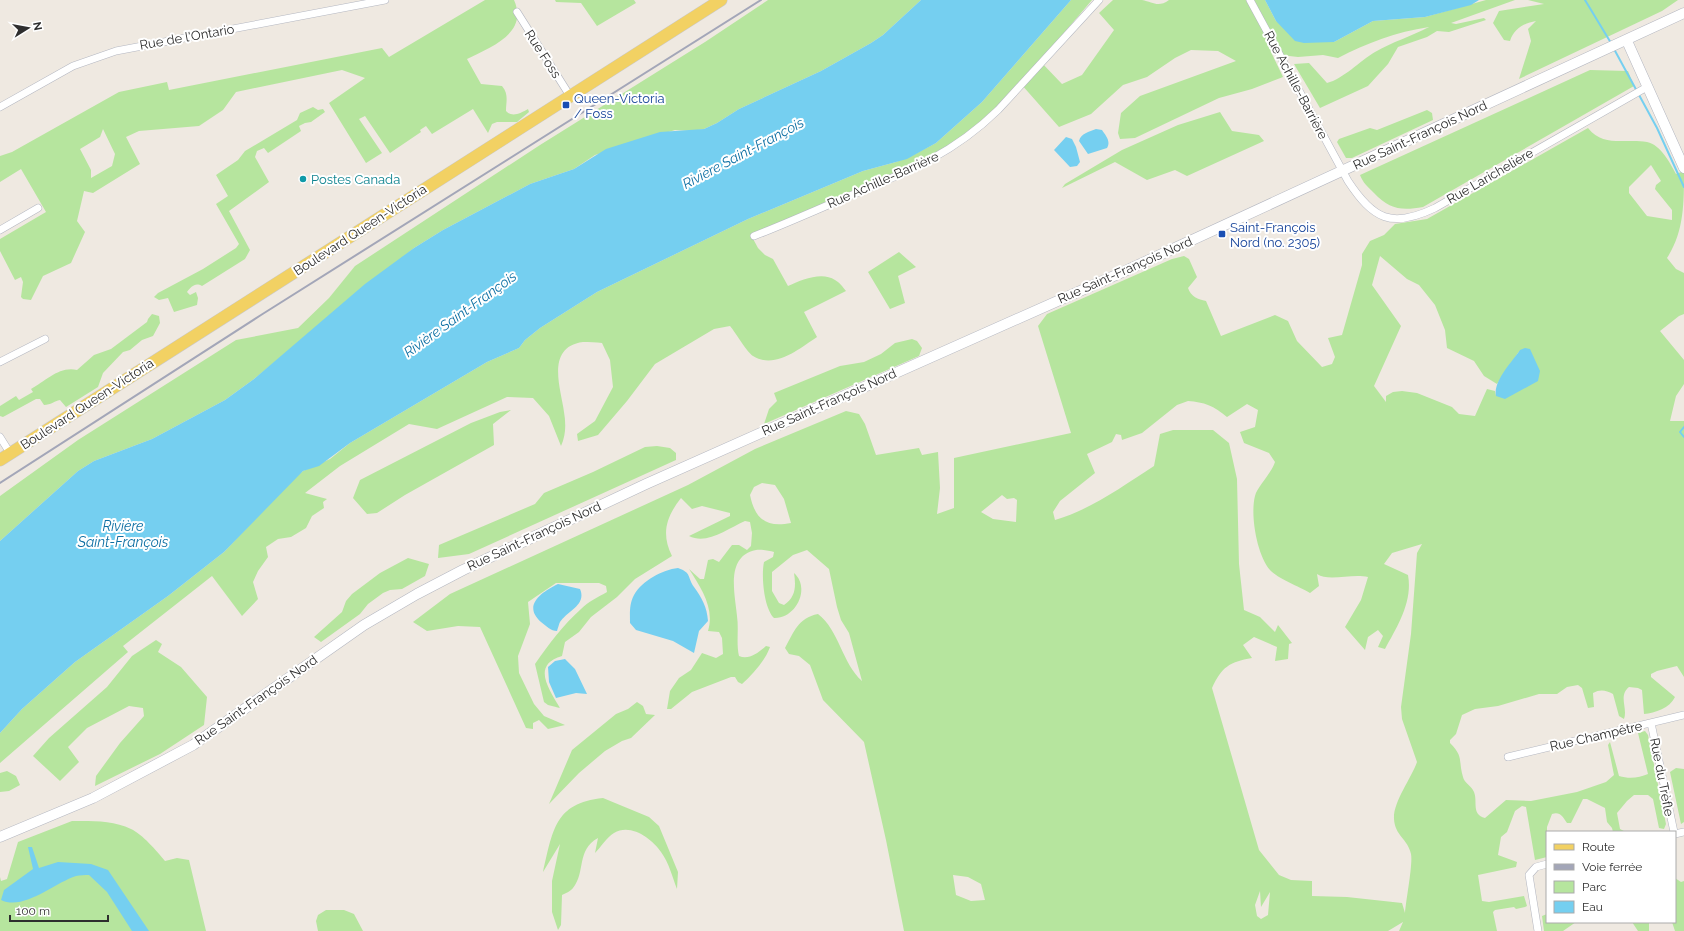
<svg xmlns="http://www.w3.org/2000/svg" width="1684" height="931" font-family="Raleway,sans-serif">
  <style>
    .green { fill: #b6e59e; fill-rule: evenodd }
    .water { fill: #75cff0 }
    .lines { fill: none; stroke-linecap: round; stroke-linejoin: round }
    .stream { stroke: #75cff0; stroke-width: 2 }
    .street-casing { stroke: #b4b7c1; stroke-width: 8 }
    .secondary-casing { stroke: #b4b7c1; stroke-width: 11 }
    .primary-casing { stroke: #c9c9c9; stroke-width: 13 }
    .street { stroke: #fff; stroke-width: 7 }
    .secondary { stroke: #fff; stroke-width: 10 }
    .primary { stroke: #f2d163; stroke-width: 12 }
    .rail { stroke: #a3a6b8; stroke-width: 2 }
    .transit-dot { fill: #1a4fb4; stroke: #fff; stroke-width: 1.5 }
    .culture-dot { fill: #0f9aa8; stroke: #fff; stroke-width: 1.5 }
    .labels { text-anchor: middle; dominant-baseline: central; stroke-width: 4; stroke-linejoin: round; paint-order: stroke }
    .street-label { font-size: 13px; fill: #2e2e2e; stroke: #fff }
    .transit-label { font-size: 13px; fill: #164399; stroke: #fff; text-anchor: start }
    .culture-label { font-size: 13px; fill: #0d838f; stroke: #fff; text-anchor: start }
    .water-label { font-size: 14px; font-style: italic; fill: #0d6fa3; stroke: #fff }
  </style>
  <rect width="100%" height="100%" fill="#efe9e1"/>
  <!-- green -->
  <path class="green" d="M 485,0 L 514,0 C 529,34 490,47 467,59 L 481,84 L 502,86 C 509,94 506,102 506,111 C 512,118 521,113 528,109 L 529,112 L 517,122 L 497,122 L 492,124 L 488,133 L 473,109 L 432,134 L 426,126 L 420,130 L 421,132 L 390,153 L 365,116 L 359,119 L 382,153 L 366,163 L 329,103 L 365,78 L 342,70 L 236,92 L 223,110 L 199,126 L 139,131 L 126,137 L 140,164 L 93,193 L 84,191 L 77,221 L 85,232 L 71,263 L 43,276 L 31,300 L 23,299 L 21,297 L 23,282 L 21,277 L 15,280 L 0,251 L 0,239 L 46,212 L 21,169 L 0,182 L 0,156 L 12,152 L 119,92 L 167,82 L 169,90 L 382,48 L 389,57 ZM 103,129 L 115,154 L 112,166 L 91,178 L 91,170 L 80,149 L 100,137 Z
    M 555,0 L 634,0 L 636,3 L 597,26 L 581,3 L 556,2 Z
    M 768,0 L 921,0 L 883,35 L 871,43 L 821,71 L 739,109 L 717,123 L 704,129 L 692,131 L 675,130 L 595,155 L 574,169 L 530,184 L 443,230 L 414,248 L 254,379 L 225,400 L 152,439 L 94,461 L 78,471 L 0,541 L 0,496 L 78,440 L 236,340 L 298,328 L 329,298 L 355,266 L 540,145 L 705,42 Z
    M 1071,0 L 1092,0 L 1040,61 L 1062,84 L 1082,75 L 1114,30 L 1099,13 L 1113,0 C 1122,0 1133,0 1142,0 C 1153,2 1158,8 1169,0 L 1265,0 L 1276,21 L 1334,42 L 1373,21 L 1425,17 L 1486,0 L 1515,0 L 1451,23 L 1456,24 L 1484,18 L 1486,20 L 1449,32 L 1437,31 L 1427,37 L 1398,47 L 1388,64 L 1368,86 L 1320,108 L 1294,64 L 1309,63 L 1327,83 C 1343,79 1360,61 1375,52 C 1392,42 1412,36 1429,27 C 1396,32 1367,43 1338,58 L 1323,55 L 1298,57 L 1272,54 L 1283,77 L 1252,89 L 1219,98 L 1135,138 L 1120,139 L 1118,133 L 1121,113 L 1140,96 L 1236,61 L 1218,51 L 1191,50 L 1175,58 L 1147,77 L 1123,85 L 1091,114 L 1059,127 L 1021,84 L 967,134 L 932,156 L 751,235 L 758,248 L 765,255 L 773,259 L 788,286 C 801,280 822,271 835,280 C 839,282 843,287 846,291 L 804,312 L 817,337 C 800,348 775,370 753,356 C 746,351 736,333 730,326 L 714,329 L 655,364 L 627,401 L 598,435 L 578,441 L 577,434 L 595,421 L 613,387 L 610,360 L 602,343 C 596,342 589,342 583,342 C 545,347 561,389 564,412 C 566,424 566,435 561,446 L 549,416 L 533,398 L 507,397 L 437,429 L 409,424 L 340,466 L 305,493 L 327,499 L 323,502 L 324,508 L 312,516 L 306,528 L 291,537 L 278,539 L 266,547 L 268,557 L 258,571 L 253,582 L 258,599 L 242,616 L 212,576 L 123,646 L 128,652 L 0,763 L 0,733 L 22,709 L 75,662 L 168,596 L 224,552 L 293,479 L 303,471 L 330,459 L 350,443 L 487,362 L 519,348 L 525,340 L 540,328 L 597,292 L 748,219 L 863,171 L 896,162 L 917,153 L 936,143 L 982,102 Z
    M 1528,0 L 1678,0 L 1662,11 L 1519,79 L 1531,41 L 1528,29 L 1536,21 C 1524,23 1514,29 1510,41 L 1504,40 L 1493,23 L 1499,11 L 1544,4 Z
    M 1590,70 L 1628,71 L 1634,86 L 1423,207 C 1401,211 1389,209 1374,193 C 1368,187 1363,183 1360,175 Z
    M 313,107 L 318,110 L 323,109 L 325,112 L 311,122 L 305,123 L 299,126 L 301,131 L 268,153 L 264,148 L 257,151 L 255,157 L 269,182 L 229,211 L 250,250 L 245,259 L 202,286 C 195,282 191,287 187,292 L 190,295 L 196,292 L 198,298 L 197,305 L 174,312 L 168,298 L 159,300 L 154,297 L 158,293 L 203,269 L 236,248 L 239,244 L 216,204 L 228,196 L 216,175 L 238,160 L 245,151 L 297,120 L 300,113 Z
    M 1427,110 L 1432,113 L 1433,120 L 1352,158 L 1346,158 L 1337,142 L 1339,139 L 1370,128 L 1377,130 Z
    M 1220,112 L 1232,131 L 1259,135 L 1264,141 L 1187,176 L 1175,170 L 1147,180 L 1115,162 L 1062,188 L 1065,184 L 1122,150 L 1178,125 Z
    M 1588,128 C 1604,148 1626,138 1647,142 C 1661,145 1670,163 1676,174 L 1684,171 C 1684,204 1684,232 1667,258 L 1676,269 L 1684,273 L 1684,314 L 1679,316 L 1660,331 L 1684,360 L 1684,384 L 1676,396 L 1670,421 L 1684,421 L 1684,677 L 1677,666 L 1657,671 L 1651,674 L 1651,677 L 1675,697 C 1670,708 1655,713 1644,714 L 1642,690 L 1638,688 L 1629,687 C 1618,696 1628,708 1624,719 L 1619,716 L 1613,694 C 1606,690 1600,689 1593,693 L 1594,707 L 1588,708 L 1582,688 L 1578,685 L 1567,687 L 1557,694 L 1539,694 L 1498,706 L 1475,709 L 1462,715 L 1456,734 L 1450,740 L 1450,743 C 1464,757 1458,760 1463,777 C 1464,783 1472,786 1474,792 C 1478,802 1471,814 1485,818 L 1506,800 L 1531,801 L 1577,792 L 1606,782 L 1614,775 L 1608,745 L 1610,742 L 1619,776 C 1629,779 1639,778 1648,774 L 1638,733 L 1645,731 L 1648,735 L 1666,824 L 1664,829 L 1659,828 L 1653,799 L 1648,795 L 1634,795 L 1627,801 L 1617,813 L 1620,829 L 1626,832 L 1613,832 L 1612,828 L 1607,822 L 1605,808 L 1587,799 L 1583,799 L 1571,823 L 1567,823 C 1563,817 1560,811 1552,814 L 1547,827 L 1547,857 L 1535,860 L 1526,807 L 1522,806 L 1515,811 L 1507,832 L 1501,837 L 1498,855 L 1517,862 L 1516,867 L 1478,875 L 1482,901 L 1489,902 L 1524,896 L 1527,906 L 1525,907 L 1516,909 L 1514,907 L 1495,910 L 1493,912 L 1497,931 L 1399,931 L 1403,922 L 1388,931 L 904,931 L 886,840 L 864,742 L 823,700 L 810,665 L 799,656 L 789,654 L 785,648 C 794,632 798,618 818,614 C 839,630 842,663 862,681 L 849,633 L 841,620 L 837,607 L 829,569 L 807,550 L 793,555 L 772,572 L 772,591 L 779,603 L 784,605 C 796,597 796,586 794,573 C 811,588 796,619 774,618 C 764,608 761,576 764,562 L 773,557 L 774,552 C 769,551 761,549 756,550 C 725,556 735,594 737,616 C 739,630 736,643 739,656 C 749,660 758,653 766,646 L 770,647 C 765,661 753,674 742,684 L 738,682 L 735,677 L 731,677 L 692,692 L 671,709 L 667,709 L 670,691 L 679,678 L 691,670 L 702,653 L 716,658 L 723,654 L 722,638 L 719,632 L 708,631 C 715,608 701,588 689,569 L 700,579 L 704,579 L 708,560 L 713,559 L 719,562 L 732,545 L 739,545 L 747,550 L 751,546 L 752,533 L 750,522 L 745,521 C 727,529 707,545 689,536 L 730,516 L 730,513 L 702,506 L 692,509 L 681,498 C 666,517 661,534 672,556 L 635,579 L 617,597 L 591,617 L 579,632 L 565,642 L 562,656 C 531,665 549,689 560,708 L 548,705 L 544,702 L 535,664 C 549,644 563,625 581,609 C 588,602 598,597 607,592 L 606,586 L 599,583 L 556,583 L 528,602 L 530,624 L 518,656 L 519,673 L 534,704 L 544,716 L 565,725 L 548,729 L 539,720 L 533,723 L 533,729 L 526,728 L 480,627 L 458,626 L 427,631 L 413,622 L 450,594 L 688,485 L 755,449 L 846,411 L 859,414 L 865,424 L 876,455 L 919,448 L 922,455 L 938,452 L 940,488 L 937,514 L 954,508 L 954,458 L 1071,433 L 1038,326 L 1047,314 L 1172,259 L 1184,256 L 1189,259 L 1197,277 L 1188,288 C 1191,297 1198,299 1206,301 L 1221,336 L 1275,315 L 1288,321 L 1297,341 L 1322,367 L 1332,364 L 1335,357 L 1328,338 L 1342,335 L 1362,265 L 1362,254 L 1370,241 L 1384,235 L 1395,224 L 1427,219 ZM 1651,165 L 1661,181 L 1656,185 L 1655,189 L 1672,210 L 1672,220 L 1647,216 L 1629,193 L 1629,187 ZM 1380,256 L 1407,279 L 1419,285 L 1435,305 L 1445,330 L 1447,348 L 1474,361 L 1484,376 L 1497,384 L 1520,350 L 1496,396 L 1495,391 L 1487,389 L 1475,416 L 1459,414 L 1452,407 L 1417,393 L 1402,391 L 1393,392 L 1386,396 L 1386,402 L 1374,386 L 1401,326 L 1372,285 ZM 1188,401 C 1204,402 1214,406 1227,417 L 1247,404 L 1258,410 L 1255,427 L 1240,432 L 1244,443 L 1269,453 L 1275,462 C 1271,474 1257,487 1255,496 C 1250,515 1257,555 1270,570 C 1277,578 1300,587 1310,593 L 1319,586 L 1317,574 C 1329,582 1352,573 1368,577 L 1361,600 L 1345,627 L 1365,650 L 1368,637 L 1378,630 L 1383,636 L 1378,647 L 1385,649 C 1397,627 1413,602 1408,575 L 1384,564 L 1392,553 L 1422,544 L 1417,553 L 1411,634 L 1401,707 L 1402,719 L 1417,762 C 1411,779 1393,802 1394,819 C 1395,836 1408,839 1411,854 C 1413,864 1406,900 1405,913 L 1402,903 L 1347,897 L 1312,896 L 1312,881 L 1291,880 L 1279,875 L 1259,850 L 1212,688 C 1222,667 1229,662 1252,658 L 1243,645 L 1254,637 L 1277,647 L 1275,661 L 1288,659 L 1289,644 L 1292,643 L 1278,625 L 1275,632 L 1260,617 L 1244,610 L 1239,564 L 1237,479 L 1229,443 L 1213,430 L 1173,430 L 1160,434 L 1154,466 C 1123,486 1090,510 1055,520 L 1053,512 L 1060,501 L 1095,473 L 1087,454 L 1112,442 L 1116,434 L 1121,435 L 1122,440 L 1142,433 L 1177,405 ZM 762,483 L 775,485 L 784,499 L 791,523 C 766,528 755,519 750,495 L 754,487 ZM 1002,495 L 1007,499 L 1014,498 L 1017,500 L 1016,522 L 993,519 L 981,512 ZM 953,875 L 968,877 L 981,884 L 985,900 L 971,901 L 956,895 ZM 1260,891 L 1261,907 L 1270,892 L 1268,915 L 1261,919 L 1257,916 L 1255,905 Z
    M 899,252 L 916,267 L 898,276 L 905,303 L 890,309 L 868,272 Z
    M 152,314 L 159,316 L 160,323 L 153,336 L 142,340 L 130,350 L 123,352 L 103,373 L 98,387 L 66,407 L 60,400 C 54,401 51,405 44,405 L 40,399 L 36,399 L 3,417 L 0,416 L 0,406 L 16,396 L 19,400 L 33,392 L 31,389 C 46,381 59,366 77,370 L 94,355 L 111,349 L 147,322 L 148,319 Z
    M 912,339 L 917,341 L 922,348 L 919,356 L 764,424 L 769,409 L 777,401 L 774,393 L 840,366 L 864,362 L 881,354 L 895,343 Z
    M 511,410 L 493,424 L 494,445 L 405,495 L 377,513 L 367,514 L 353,498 L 360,480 L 471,423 L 500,412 Z
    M 657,446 L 670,448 L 676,453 L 676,460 L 469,554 L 438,558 L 439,545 L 535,504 L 544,493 L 593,472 L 645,447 Z
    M 408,558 L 429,564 L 425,576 L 402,589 L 390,590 L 383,593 L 368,604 L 360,614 L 321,642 L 314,637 L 342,612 L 346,601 L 352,594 L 380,573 Z
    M 156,640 L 162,644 L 158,652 L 181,667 L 207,697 L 204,725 L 160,754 L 95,786 L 96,776 L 120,743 L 144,716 L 143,708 L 129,706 L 87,728 L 68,747 L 79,762 L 60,781 L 33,756 L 49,738 L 107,687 L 132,656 Z
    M 637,702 L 643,706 L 646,714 L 655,715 L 631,738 L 622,741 L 605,751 L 579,773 L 549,804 L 572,750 L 616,714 L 628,709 Z
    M 1676,768 L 1684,769 L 1684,822 L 1681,824 L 1670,772 Z
    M 7,771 L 16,776 L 20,785 L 9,791 L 0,792 L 0,773 Z
    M 603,798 L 649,817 L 659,826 L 678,872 L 677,889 C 672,876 669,863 661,852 C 652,839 631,823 614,833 C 607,837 601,847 595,853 L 598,838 C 576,850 586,872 573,888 C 571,891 566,893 562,895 L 561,925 L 558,930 L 552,912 L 552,881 L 560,844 L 543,872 C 553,831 554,803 603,798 Z
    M 72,821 C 90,821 113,820 131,829 C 142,834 157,851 165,861 L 177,858 L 189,860 L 206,931 L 0,931 L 0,877 L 1,881 L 7,879 L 18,842 Z
    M 1675,878 L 1681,882 L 1684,881 L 1684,931 L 1675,931 L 1672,922 L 1675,922 Z
    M 326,910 L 344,910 L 354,914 L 363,931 L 318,931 L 316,921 L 318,915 Z
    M 1547,914 L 1547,922 L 1583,922 L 1576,922 L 1563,931 L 1544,931 L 1542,916 Z
    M 1632,922 L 1649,922 L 1649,931 L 1638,931 Z"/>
  <!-- water -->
  <path class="water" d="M 921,0 L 1071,0 L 982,102 L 936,143 L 907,159 L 863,171 L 748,219 L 597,292 L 540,328 L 525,340 L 519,348 L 487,362 L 350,443 L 319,466 L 303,471 L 224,552 L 168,596 L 75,662 L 22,709 L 0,733 L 0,541 L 78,471 L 94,461 L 152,439 L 225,400 L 254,379 L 365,284 L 414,248 L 443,230 L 530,184 L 574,169 L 606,149 L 660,132 L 704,129 L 717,123 L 739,109 L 821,71 L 871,43 L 883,35 Z
    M 1265,0 L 1479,0 L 1471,5 L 1425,17 L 1373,21 L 1334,42 L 1304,43 L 1295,41 L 1276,21 Z
    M 1096,129 L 1102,130 C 1106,136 1111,141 1107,148 L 1088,154 L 1079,141 C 1081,133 1089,132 1096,129 Z
    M 1066,137 L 1072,139 L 1076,147 L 1080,162 L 1077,166 L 1070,167 L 1054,150 Z
    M 1525,348 L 1530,349 L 1540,371 L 1538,381 L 1505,399 L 1496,396 C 1493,381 1512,362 1520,350 Z
    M 678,568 C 692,573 687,577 694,587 C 702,598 707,607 708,621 L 699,631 L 694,653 L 673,641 L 636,630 L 630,623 C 630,614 629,604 634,595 C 643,580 662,570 678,568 Z
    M 558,584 L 580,589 C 587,605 567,611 560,622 C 559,624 558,628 557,631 C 551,631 546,626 541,622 C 522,605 542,592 558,584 Z
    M 565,659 L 575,669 L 587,694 L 576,693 L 556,698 L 549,682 L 548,667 L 555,661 Z
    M 28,847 L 32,847 L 39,868 L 58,862 L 91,864 L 108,870 L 149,931 L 132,931 L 107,892 L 89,875 C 85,875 80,875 76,876 C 54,883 24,911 1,900 L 4,890 L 33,869 Z"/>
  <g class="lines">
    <!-- stream -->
    <path class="stream" d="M 1585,0 L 1611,43
      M 1614,49 L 1657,128 L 1684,187
      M 1684,427 L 1680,432 L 1684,437"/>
    <defs>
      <path id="street" d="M 1250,0 L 1348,181 C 1373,219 1391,229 1435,208 L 1647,87
        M 517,12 L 570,96
        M 0,107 L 73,66 L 116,51 L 385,0
        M 0,230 L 38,208
        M 754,236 C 785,224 816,210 847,197 C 905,173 952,155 998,110 L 1099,0
        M 0,362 L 45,339
        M 0,437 L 10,453
        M 1651,723 L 1674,832
        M 1508,757 L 1684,715
        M 1675,834 L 1684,832
        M 1538,931 L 1529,875 L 1536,867 L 1547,864"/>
      <path id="secondary" d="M 1627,41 L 1684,168
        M 0,837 L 93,798 L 193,745 L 364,625 L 417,594 L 463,570 L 646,484 L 1125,271 L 1684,13"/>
      <path id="primary" d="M 0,460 L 721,0"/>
    </defs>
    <!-- street casing -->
    <use href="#street" class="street-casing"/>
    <!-- secondary casing -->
    <use href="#secondary" class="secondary-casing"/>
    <!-- primary casing -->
    <use href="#primary" class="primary-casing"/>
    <!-- street -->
    <use href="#street" class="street"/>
    <!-- secondary -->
    <use href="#secondary" class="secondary"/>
    <!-- primary -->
    <use href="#primary" class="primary"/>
    <!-- rail -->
    <path class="rail" d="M 0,483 L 261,315 L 761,0"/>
  </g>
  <!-- markers -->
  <g class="transit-dot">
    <rect x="562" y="101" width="8" height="8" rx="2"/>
    <rect x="1218" y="230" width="8" height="8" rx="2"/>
  </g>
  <circle class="culture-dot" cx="303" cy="179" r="4"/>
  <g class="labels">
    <!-- street labels -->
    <g class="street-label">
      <text transform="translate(187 37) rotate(-10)">Rue de l'Ontario</text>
      <text transform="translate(543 54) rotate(57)">Rue Foss</text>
      <text transform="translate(1296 85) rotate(62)">Rue Achille-Barrière</text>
      <text transform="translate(1420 135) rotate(-25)">Rue Saint-François Nord</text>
      <text transform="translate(1490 176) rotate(-30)">Rue Larichelière</text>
      <text transform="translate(883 180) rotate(-24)">Rue Achille-Barrière</text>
      <text transform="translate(360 230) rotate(-33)">Boulevard Queen-Victoria</text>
      <text transform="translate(1125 270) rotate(-24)">Rue Saint-François Nord</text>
      <text transform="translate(829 402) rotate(-24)">Rue Saint-François Nord</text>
      <text transform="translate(87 404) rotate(-33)">Boulevard Queen-Victoria</text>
      <text transform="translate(534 536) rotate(-25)">Rue Saint-François Nord</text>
      <text transform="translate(256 700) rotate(-35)">Rue Saint-François Nord</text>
      <text transform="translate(1596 736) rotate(-13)">Rue Champêtre</text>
      <text transform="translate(1662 777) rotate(79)">Rue du Trèfle</text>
    </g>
    <!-- transit labels -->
    <g class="transit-label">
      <text x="574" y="98">Queen-Victoria<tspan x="574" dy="15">/ Foss</tspan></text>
      <text x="1230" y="227">Saint-François<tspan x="1230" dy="15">Nord (no. 2305)</tspan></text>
    </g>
    <!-- culture labels -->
    <g class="culture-label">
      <text x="311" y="179">Postes Canada</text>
    </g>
    <!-- water labels -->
    <g class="water-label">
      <text transform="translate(743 153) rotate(-28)">Rivière Saint-François</text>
      <text transform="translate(460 314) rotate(-36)">Rivière Saint-François</text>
      <text x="123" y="526">Rivière<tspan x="123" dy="16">Saint-François</tspan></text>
    </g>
  </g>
  <!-- legend -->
  <rect x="1546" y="831" width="130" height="92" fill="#ffffff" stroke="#ababab"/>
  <rect x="1554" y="844" width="20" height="6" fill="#f2d163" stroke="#ababab"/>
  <text x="1582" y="851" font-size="12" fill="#2e2e2e">Route</text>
  <rect x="1554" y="864" width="20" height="6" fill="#a3a6b8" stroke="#ababab"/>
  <text x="1582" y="871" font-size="12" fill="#2e2e2e">Voie ferrée</text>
  <rect x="1554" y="881" width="20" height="12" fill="#b6e59e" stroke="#ababab"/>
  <text x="1582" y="891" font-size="12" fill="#2e2e2e">Parc</text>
  <rect x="1554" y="901" width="20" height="12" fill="#75cff0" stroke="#ababab"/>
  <text x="1582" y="911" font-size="12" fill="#2e2e2e">Eau</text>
  <!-- north arrow -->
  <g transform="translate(28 28) rotate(79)" stroke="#ffffff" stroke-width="3" paint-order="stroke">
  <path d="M0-3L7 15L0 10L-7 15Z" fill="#2e2e2e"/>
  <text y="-6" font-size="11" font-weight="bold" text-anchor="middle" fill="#2e2e2e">N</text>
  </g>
  <!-- scale -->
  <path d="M10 915v6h98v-6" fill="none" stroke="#2e2e2e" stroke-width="2"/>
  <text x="16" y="915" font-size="12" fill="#2e2e2e" stroke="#ffffff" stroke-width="3" paint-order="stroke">100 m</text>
</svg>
